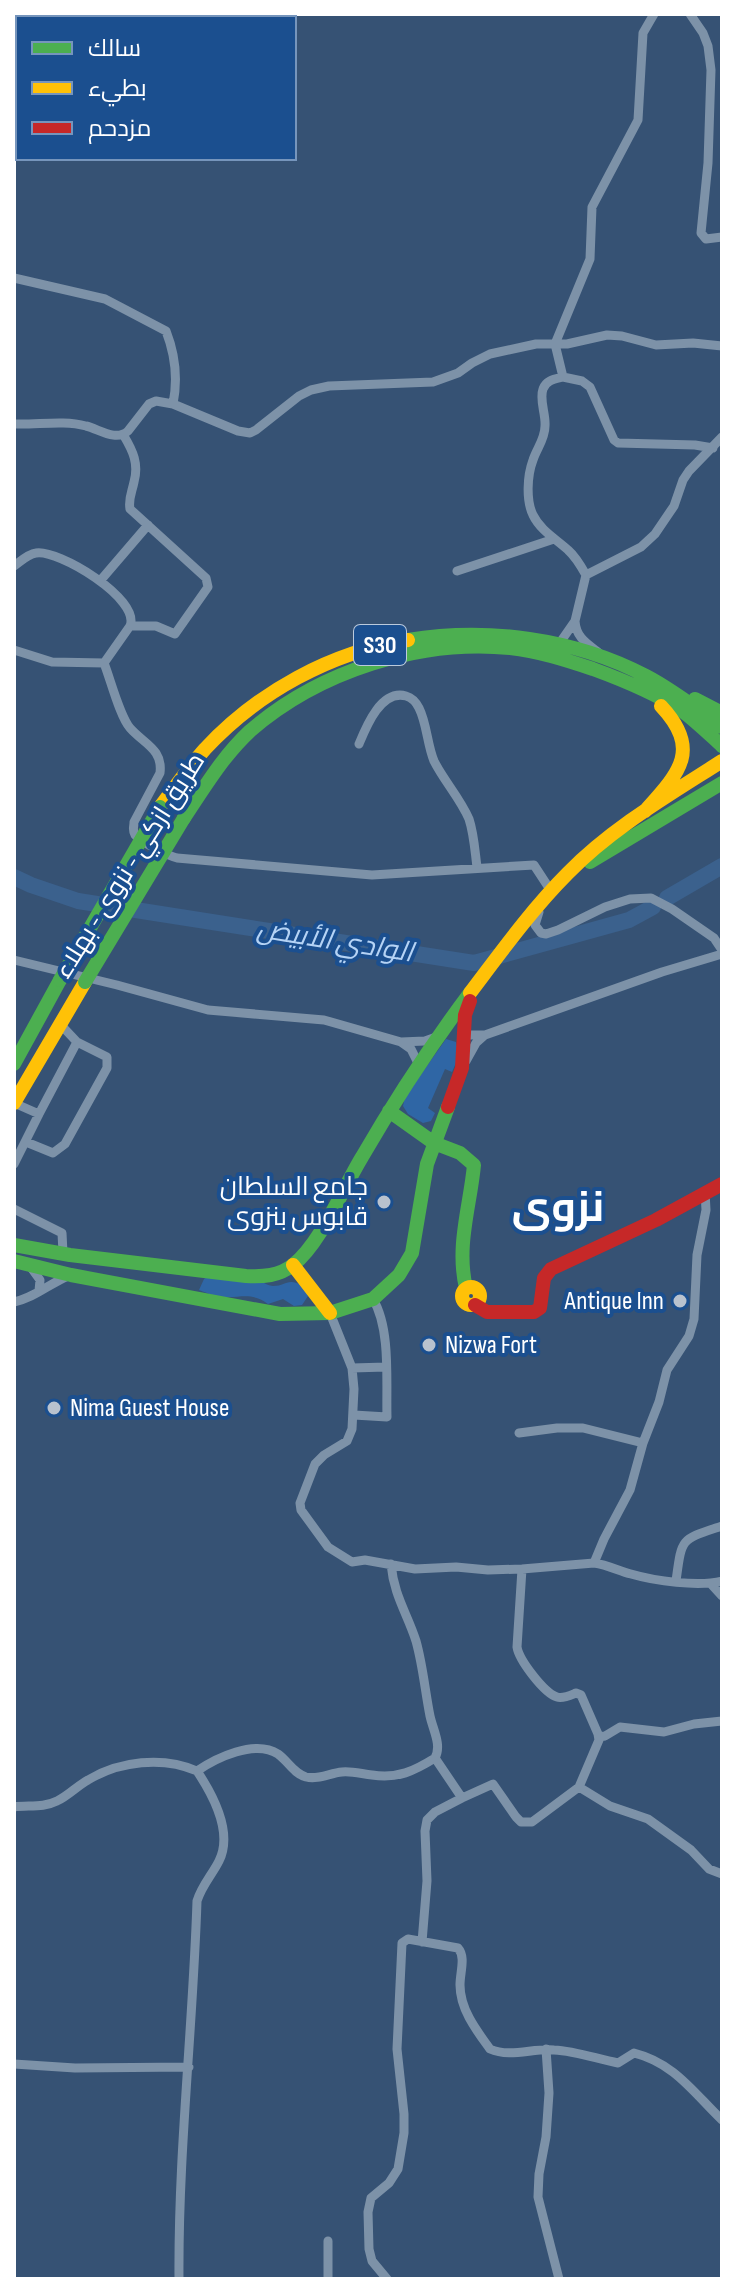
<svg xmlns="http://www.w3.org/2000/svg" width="736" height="2293" font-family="'Sofia Sans Condensed',Cairo,sans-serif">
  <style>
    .green { fill: #2f66a5 }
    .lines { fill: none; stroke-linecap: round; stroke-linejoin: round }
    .river { stroke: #3b618d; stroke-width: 16 }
    .street { stroke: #7d92a8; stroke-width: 9 }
    .fast { stroke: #4caf50; stroke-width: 14 }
    .slow { stroke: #ffc107; stroke-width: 14 }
    .jam { stroke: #c62828; stroke-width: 14 }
    .fast-bridge { stroke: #4caf50; stroke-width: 14 }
    .poi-dot { fill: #b9c2ce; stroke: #1b4f8f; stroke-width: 3 }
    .labels { text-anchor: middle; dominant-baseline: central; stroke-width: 8; stroke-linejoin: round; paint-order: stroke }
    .shield { fill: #1b4f8f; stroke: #bbcadd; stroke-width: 2 }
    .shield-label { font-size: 24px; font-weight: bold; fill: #fff }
    .street-label { font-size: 26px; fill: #fff; stroke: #1b4f8f }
    .poi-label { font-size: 26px; fill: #fff; stroke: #1b4f8f; text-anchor: end }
    .water-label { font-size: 28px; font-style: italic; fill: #b5d3f5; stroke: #1b4f8f }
    .town-label { font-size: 42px; font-weight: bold; fill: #fff; stroke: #1b4f8f }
  </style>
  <rect width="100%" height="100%" fill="#365274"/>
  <!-- green -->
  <path class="green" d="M 446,1039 L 456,1042 L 459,1056 L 452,1072 L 445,1069 L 428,1108 L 435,1113 L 431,1121 L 423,1123 L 408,1114 L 403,1106 L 405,1097 Z
    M 209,1276 C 226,1278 244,1278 261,1282 C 265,1283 269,1286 273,1286 C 287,1286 286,1277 304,1286 L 308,1296 L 302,1305 L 294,1306 L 283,1299 L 268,1304 C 252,1292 241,1298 224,1297 C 215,1297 207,1293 199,1290 L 204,1279 Z"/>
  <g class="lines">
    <!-- river -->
    <path class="river" d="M 14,877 L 31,885 L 78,901 L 474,963 L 629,920 L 653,907
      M 667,898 L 722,866"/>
    <!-- street -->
    <path class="street" d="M 690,14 L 703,33 L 708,46 L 711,70 L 708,163 L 701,233 L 706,239 L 722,237
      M 14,278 L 105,299 L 166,331 C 175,354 178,379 173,404
      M 563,377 L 582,381 L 590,387 L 614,440 L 618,443 L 695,445 L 713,448
      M 14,424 C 38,425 63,420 86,426 C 99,429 116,442 128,431 L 149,404 L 156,401 L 173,404 L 238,431 L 250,433 L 256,430 L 299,396 L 311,390 L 329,386 L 433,382 L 458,373 L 472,363 L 490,354 L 536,344 L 567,344 L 607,335 L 622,336 L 656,345 L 693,343 L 722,346
      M 124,436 C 133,451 139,464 134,482 C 132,492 128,499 130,509 L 206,578 L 208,587 L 175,634 L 156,626 L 130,626
      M 14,566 C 21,561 28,554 36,553 C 58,549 141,599 130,626 L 104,663 C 110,678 120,717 130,728 C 144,744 163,749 160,773 L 134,822 C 134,827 132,830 135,835 C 140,842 169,856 177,858 L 372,875 L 534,865 L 551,891 L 548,896
      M 457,571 L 554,539
      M 586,575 L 641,547 L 655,534 L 674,506 L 683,480 L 689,471 L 722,437
      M 100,581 L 148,525
      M 575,621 C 576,637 586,643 598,652
      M 559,644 L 575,621 L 586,575 C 581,566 576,557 568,550 C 556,539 540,530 533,515 C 526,501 527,476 533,460 C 537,448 545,439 545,426 C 546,414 539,400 543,389 C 546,380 555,379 563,377 L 555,344 L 590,259 L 592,207 L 638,120 L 643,33 L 654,14
      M 14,650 L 52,662 L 104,663
      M 359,744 C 366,727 381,689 406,696 C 413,698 416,702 419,708 C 427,724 427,744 434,761 C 444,781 460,798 469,819 C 474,834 475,852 477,867
      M 539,912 L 535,925 L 541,933 L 546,934 L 558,930 L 605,907 L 630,899 L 651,898 L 672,909 L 714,938 L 722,950
      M 14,960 L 117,985 L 208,1010 L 324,1020 L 401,1042 L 425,1041 L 439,1036
      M 464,1035 L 485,1035 L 662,972 L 722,954
      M 401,1042 L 411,1049 L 419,1065
      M 466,1061 L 476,1043 L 485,1035
      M 14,1103 L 39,1114 L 77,1042 L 61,1025
      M 26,1142 L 53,1153 L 65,1144 L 107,1068 L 107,1057 L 77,1042
      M 14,1164 L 39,1114
      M 14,1209 L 62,1233 L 63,1253
      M 30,1266 L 40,1280 L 39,1291
      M 14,1302 C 34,1298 49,1284 68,1276
      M 330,1313 L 352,1368 L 354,1389 L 352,1429 L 347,1441 L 324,1455 L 315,1464 L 300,1503 L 301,1510 L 328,1547 L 352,1562 L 365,1560 L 415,1569 L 456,1567 L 488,1570 L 522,1569 L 594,1563 C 608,1565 619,1571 631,1574 C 655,1581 698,1587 722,1581
      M 352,1368 L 386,1367
      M 354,1415 L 387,1417 C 386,1382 391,1329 373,1299
      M 519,1433 L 557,1428 L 583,1428 L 643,1443
      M 594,1563 L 604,1539 L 630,1490 L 643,1443 L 659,1402 L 667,1370 L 689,1336 L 694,1319 L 697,1255 L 706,1210 L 705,1192
      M 676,1581 C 682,1537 680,1540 722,1526
      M 711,1584 L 722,1596
      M 599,1737 L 605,1736 L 620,1727 L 664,1732 L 694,1724 L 722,1721
      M 435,1758 L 462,1798
      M 197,1771 C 216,1758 255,1739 278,1754 C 288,1761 293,1773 306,1777 C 318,1780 330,1773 342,1772 C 352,1771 362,1774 372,1775 C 398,1779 414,1771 435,1758 C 442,1745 433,1730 430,1716 C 425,1691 423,1666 416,1641 C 407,1613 394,1596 391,1564
      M 579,1787 L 610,1806 L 648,1819 L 691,1850 L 709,1869 L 722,1874
      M 14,1807 C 29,1805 43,1808 57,1801 C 68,1796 77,1786 88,1780 C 119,1761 163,1756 197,1771 C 213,1795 233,1833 219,1861 C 212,1875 202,1885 197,1901 C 193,2027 178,2153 179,2279
      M 422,1942 L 427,1881 L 425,1831 L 427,1820 L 435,1812 L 462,1798 L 493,1784 L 516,1817 L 521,1822 L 532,1822 L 579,1787 L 599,1740 L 598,1734 L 581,1695 L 576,1693 C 571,1695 563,1699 557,1697 C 544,1693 519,1660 517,1647 L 522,1569
      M 546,2049 L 549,2093 L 546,2137 L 539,2174 L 538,2197 L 559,2279
      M 14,2064 L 75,2068 L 189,2067
      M 328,2241 L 328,2279
      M 387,2279 L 372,2261 L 369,2249 L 368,2212 L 371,2198 L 389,2183 L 398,2169 L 404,2133 L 404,2114 L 397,2049 L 402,1943 L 408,1939 L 458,1948 C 466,1957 460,1972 460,1985 C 460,2009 476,2030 490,2049 C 510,2058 533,2048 554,2050 C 576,2051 597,2059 618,2063 L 634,2053 C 674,2063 693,2092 722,2120"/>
    <!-- fast -->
    <path class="fast" d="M 408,640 C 486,627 574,638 646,676 C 673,690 697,709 722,727
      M 695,699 L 722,713
      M 184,818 C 204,788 223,756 250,731 C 319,671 420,639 510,648 C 538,651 566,660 593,669 C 623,680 653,692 681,710 C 696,721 709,734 722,746
      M 590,862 L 722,783
      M 14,1064 L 60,980
      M 389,1111 L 434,1143 L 460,1153 L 474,1165 C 470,1207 456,1246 466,1288
      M 14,1245 L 70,1255 L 246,1276 C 263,1277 279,1276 293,1265 C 321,1243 343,1188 362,1157 C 395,1100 431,1045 470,993
      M 14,1261 L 71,1275 L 280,1314 L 330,1313 L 373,1299 L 399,1275 L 412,1253 L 427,1164 L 448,1107"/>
    <!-- slow -->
    <path class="slow" d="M 160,807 C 175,787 189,767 205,749 C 258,692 331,652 408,640
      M 645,811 C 679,773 702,750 661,706
      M 470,993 C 501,952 532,909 568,873 C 612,828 669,795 722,761
      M 14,1103 L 85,982
      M 293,1265 L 330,1313
      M462 1296a9 9 0 1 1 18 0a9 9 0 1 1-18 0Z"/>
    <!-- jam -->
    <path class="jam" d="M 448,1107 L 462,1068 L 465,1015 L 470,1001
      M 475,1305 L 487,1312 L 534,1312 L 540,1308 L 544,1278 L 551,1269 L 656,1220 L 722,1184"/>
    <!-- fast-bridge -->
    <path class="fast-bridge" d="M 60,980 L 160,807
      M 85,982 L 184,818"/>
  </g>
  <!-- markers -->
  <g class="poi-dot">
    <circle cx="384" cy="1202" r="8"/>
    <circle cx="680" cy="1301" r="8"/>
    <circle cx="429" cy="1345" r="8"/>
    <circle cx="54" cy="1408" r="8"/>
  </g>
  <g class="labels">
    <!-- shield labels -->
    <rect class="shield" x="354" y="625" width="52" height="40" rx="6"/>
    <g class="shield-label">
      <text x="380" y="645">S30</text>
    </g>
    <!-- street labels -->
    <g class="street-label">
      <text transform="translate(130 866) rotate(-58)">طريق ازكي - نزوى - بهلاء</text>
    </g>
    <!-- poi labels -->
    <g class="poi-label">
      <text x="368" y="1187">جامع السلطان<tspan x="368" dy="30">قابوس بنزوى</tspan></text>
      <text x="664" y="1301">Antique Inn</text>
      <text x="445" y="1345" text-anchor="start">Nizwa Fort</text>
      <text x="70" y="1408" text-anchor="start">Nima Guest House</text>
    </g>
    <!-- water labels -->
    <g class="water-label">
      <text transform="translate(335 941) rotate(9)">الوادي الأبيض</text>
    </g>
    <!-- town labels -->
    <g class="town-label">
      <text x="558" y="1208">نزوى</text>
    </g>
  </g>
  <!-- border -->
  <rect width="736" height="2293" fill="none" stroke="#ffffff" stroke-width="32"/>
  <!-- legend -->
  <rect x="16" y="16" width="280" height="144" fill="#1b4f8f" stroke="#7695bc" stroke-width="2"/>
  <rect x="32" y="42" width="40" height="12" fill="#4caf50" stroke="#7695bc" stroke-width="2"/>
  <text x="88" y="56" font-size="24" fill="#ffffff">سالك</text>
  <rect x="32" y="82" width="40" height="12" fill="#ffc107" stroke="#7695bc" stroke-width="2"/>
  <text x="88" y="96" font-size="24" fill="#ffffff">بطيء</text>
  <rect x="32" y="122" width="40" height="12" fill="#c62828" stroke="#7695bc" stroke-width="2"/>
  <text x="88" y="136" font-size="24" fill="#ffffff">مزدحم</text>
</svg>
